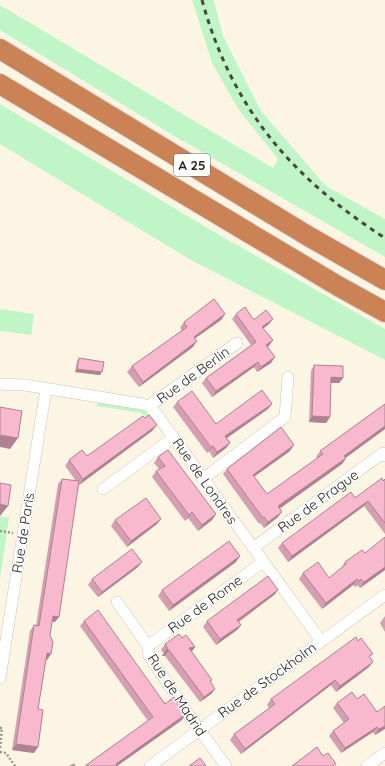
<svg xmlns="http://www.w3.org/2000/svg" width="385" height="766" font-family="Quicksand,sans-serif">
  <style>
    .green { fill: #c0f5c8 }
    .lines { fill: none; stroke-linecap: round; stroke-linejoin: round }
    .minor-casing { stroke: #cdc6b5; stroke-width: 12 }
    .motorway-casing { stroke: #dbdbda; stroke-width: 22 }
    .path { stroke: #9c978a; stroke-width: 2.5; stroke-dasharray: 2 2; stroke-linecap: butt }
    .minor { stroke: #fff; stroke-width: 11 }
    .motorway { stroke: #cb8254; stroke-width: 20 }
    .rail { stroke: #4a473e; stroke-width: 3; stroke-dasharray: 5 5; stroke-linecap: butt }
    .wall { fill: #d59fb1 }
    .shaded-wall { fill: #ae8290 }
    .building { fill: #f8b9ce; stroke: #ae8290 }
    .labels { text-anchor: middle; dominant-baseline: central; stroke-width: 3; stroke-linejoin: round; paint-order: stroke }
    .shield { fill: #fff; stroke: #64625d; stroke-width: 1 }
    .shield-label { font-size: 13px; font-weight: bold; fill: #211f18 }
    .street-label { font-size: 14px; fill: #211f18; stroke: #fff }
  </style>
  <rect width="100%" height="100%" fill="#fcf5e4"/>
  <!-- green -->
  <path class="green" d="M 192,0 L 214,0 L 223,36 L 261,111 L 326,186 L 385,219 L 385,257 L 176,137 L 0,30 L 0,5 L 273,168 L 278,159 L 238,109 L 212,63 Z
    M 0,104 L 221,236 L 385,329 L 385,360 L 189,259 L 0,144 Z
    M 0,309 L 34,314 L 31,335 L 0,331 Z
    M 98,402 L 144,410 L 153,418 L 150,420 L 141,413 L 97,406 Z
    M 0,516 L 9,518 L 0,579 Z"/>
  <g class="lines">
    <defs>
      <path id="minor" d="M 0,384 L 25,385 L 142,404 L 149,406 L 158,416 L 321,641
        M 149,406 L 237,343
        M 203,479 L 285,417 L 288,377
        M 103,489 L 174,437
        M 253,548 L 383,453 L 385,456
        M 117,602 L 148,646 L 149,656 L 193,721 L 226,766
        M 148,646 L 263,562
        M 0,678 L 46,389
        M 150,766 L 385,595
        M 367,766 L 385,753"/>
      <path id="motorway" d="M 0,49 L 308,236 L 385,280
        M 0,84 L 338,286 L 385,312"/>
    </defs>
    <!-- minor casing -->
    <use href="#minor" class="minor-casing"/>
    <!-- motorway casing -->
    <use href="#motorway" class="motorway-casing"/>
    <!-- path -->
    <path class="path" d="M 0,531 L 13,533
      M 0,728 L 2,728 L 0,749
      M 0,752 L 6,753 L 15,766"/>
    <!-- minor -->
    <use href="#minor" class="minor"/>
    <!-- motorway -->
    <use href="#motorway" class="motorway"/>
    <!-- rail -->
    <path class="rail" d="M 202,0 C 232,109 292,178 385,238"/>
  </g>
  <!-- wall -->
  <path class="wall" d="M 225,314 L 221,320 L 195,338 L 193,347 L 139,387 L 127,372 L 132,366 L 182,331 L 180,328 L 184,322 Z
    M 236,314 L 253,319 L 269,324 L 263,329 L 269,346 L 267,347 L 271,363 L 257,372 L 254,367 L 212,397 L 202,383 L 206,378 L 251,345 L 232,319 Z
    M 79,358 L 100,375 L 75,372 L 77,361 Z
    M 314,365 L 343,378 L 339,383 L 331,383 L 330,417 L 326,423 L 309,422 L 311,371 Z
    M 177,402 L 216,424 L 268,409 L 227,438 L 230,443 L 226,448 L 213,458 L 209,451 L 207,453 L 173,407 Z
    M 385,404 L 385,429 L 345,458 L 346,458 L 342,464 L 280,508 L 278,517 L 264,528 L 260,523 L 259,524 L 223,474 L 227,469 L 290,451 L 254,477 L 267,494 L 317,458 L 316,457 L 320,451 Z
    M 152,431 L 79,485 L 79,484 L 55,622 L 52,622 L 50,635 L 47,660 L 46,660 L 38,709 L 34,753 L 12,750 L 30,631 L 34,625 L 36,626 L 58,484 L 62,479 L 76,481 L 65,466 L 69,460 L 87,456 Z
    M 158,457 L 216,514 L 212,520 L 198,531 L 188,518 L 185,521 L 152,477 L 156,471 L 159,469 L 154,463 Z
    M 385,479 L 385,534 L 364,506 L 288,562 L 278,548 L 282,543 Z
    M 115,520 L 157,524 L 127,547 L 111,526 Z
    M 365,553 L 385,570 L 360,588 L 357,585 L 355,587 L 353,585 L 322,609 L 299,579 L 303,573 L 329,578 L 341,568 L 345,562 Z
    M 236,562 L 169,611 L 158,596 L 162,590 Z
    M 138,567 L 98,597 L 88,585 L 92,579 Z
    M 278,590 L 274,595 L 239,622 L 241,625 L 237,630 L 216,645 L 203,627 L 207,621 Z
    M 385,616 L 385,632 L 380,623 Z
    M 84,621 L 182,720 L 117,766 L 85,766 L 148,721 L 80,626 Z
    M 182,638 L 195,647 L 192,652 L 212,680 L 210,682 L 215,689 L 211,694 L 200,702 L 165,656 L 162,656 L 164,654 L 161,650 L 165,644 Z
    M 370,658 L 369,667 L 336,692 L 331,685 L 241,754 L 230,740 L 234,734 L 269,708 L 267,705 L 271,699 Z
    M 364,694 L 380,732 L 375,735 L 373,732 L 341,753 L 329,736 L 333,731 L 344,723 L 333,708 L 337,703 L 357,699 Z"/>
  <!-- shaded-wall -->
  <path class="shaded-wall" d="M 225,314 L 221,320 L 190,342 L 194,337 Z
    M 273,319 L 269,324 L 258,332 L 262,327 Z
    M 273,340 L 269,346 L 262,350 L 266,345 Z
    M 197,341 L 193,347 L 139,387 L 143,382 Z
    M 275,357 L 271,363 L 257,372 L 261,367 Z
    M 258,362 L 254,367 L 212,397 L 216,391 Z
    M 77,369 L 102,372 L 100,375 L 75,372 Z
    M 331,377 L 343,378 L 339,383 L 328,383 Z
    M 272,404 L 268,409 L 221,442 L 225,436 Z
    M 312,416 L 330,417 L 326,423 L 309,422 Z
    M 157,425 L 152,431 L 79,485 L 83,479 Z
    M 385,426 L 385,429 L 340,462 L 344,456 Z
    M 0,435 L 18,438 L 10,449 L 0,447 Z
    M 230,443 L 226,448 L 213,458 L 217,452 Z
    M 294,445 L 290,451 L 249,480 L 253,475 Z
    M 213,446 L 209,451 L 207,453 L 211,447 Z
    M 346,458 L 342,464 L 275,512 L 278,506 Z
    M 368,501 L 364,506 L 288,562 L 292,556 Z
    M 0,504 L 8,506 L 0,516 Z
    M 192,512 L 188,518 L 185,521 L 189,515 Z
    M 282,512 L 278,517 L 264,528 L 268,522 Z
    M 216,514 L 212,520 L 198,531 L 202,525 Z
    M 161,519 L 157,524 L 127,547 L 131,541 Z
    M 240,556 L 236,562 L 169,611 L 173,605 Z
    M 142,562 L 138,567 L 98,597 L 102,592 Z
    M 385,567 L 385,570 L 360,588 L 364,582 Z
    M 357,579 L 353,585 L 322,609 L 326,603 Z
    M 361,579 L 357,585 L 355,587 L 359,581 Z
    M 278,590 L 274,595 L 233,625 L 237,620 Z
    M 53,616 L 59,617 L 55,622 L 49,621 Z
    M 241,625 L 237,630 L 216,645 L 220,639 Z
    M 195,647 L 191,652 L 189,648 Z
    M 166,650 L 169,650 L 165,656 L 162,656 Z
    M 47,653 L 51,654 L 47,660 L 43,659 Z
    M 373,662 L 369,667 L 336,692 L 340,686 Z
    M 335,680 L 331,685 L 241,754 L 245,749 Z
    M 215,689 L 211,694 L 200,702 L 204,697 Z
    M 186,714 L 182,720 L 117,766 L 115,766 L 116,764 Z
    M 385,726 L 385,729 L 375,735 L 379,729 Z
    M 377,727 L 373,732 L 341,753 L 345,748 Z
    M 16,744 L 38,747 L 34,753 L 12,750 Z"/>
  <!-- building -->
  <path class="building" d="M 214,299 L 225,314 L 194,337 L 197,341 L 143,382 L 132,366 L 187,327 L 184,322 Z
    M 245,307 L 253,319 L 255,319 L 266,310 L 273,319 L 262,327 L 273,340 L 266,345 L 275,357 L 261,367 L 258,362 L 216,391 L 206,378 L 256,342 L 236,314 Z
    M 79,358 L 104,362 L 102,372 L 77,369 Z
    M 314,365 L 343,366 L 343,378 L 331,377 L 330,417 L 312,416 Z
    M 262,390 L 272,404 L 225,436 L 230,443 L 217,452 L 213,446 L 211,447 L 177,402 L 192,391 L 216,424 Z
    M 385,404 L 385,426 L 344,456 L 346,458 L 278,506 L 282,512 L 268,522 L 264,517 L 263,518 L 227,469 L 281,427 L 294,445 L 253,475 L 267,494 L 323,454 L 320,451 Z
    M 0,407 L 22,411 L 18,438 L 0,435 Z
    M 149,415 L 157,425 L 83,479 L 69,460 L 82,450 L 87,456 L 143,416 L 145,418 Z
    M 168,450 L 216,514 L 202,525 L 192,512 L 189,515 L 156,471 L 165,466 L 158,457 Z
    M 382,478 L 383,481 L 385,479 L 385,523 L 368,501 L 292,556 L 282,543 L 351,492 L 355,498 Z
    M 62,479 L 79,481 L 59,617 L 53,616 L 50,635 L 53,642 L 51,654 L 47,653 L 38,709 L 43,710 L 38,747 L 16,744 L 34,625 L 39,626 Z
    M 0,483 L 11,485 L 8,506 L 0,504 Z
    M 146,498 L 161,519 L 131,541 L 115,520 Z
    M 385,537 L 385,567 L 364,582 L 361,579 L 359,581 L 357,579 L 326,603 L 303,573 L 318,562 L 329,578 L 346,564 L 345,562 L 362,550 L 365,553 Z
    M 229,541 L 240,556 L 173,605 L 162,590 Z
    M 132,549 L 142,562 L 102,592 L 92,579 Z
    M 268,576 L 278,590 L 237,620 L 241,625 L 220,639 L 207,621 Z
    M 98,610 L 165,704 L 174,697 L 186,714 L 116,764 L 117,765 L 116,766 L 85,766 L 153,717 L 84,621 Z
    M 179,634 L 182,638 L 186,635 L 195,647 L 189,648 L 212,680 L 210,681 L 215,689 L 204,697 L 169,650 L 166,650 L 168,649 L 165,644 Z
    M 356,637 L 358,641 L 361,638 L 373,654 L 369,656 L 373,662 L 340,686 L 335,680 L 245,749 L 234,734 L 275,704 L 271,699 Z
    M 352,692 L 357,699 L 364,694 L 377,712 L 385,706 L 385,726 L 379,729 L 377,727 L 345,748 L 333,731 L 349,719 L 337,703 Z
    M 317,747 L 323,756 L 328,753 L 336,764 L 333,766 L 292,766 Z
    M 200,758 L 206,766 L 189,766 Z
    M 74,764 L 75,766 L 70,766 Z"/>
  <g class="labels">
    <!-- shield labels -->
    <rect class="shield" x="174" y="154" width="36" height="22" rx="3"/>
    <g class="shield-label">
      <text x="192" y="165">A 25</text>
    </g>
    <!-- street labels -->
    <g class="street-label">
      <text transform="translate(193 375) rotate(-36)">Rue de Berlin</text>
      <text transform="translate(205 481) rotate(55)">Rue de Londres</text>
      <text transform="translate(318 501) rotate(-36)">Rue de Prague</text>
      <text transform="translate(23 533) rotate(-81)">Rue de Paris</text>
      <text transform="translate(205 604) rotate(-36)">Rue de Rome</text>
      <text transform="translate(267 680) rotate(-36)">Rue de Stockholm</text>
      <text transform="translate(177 695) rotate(57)">Rue de Madrid</text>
    </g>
  </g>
</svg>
